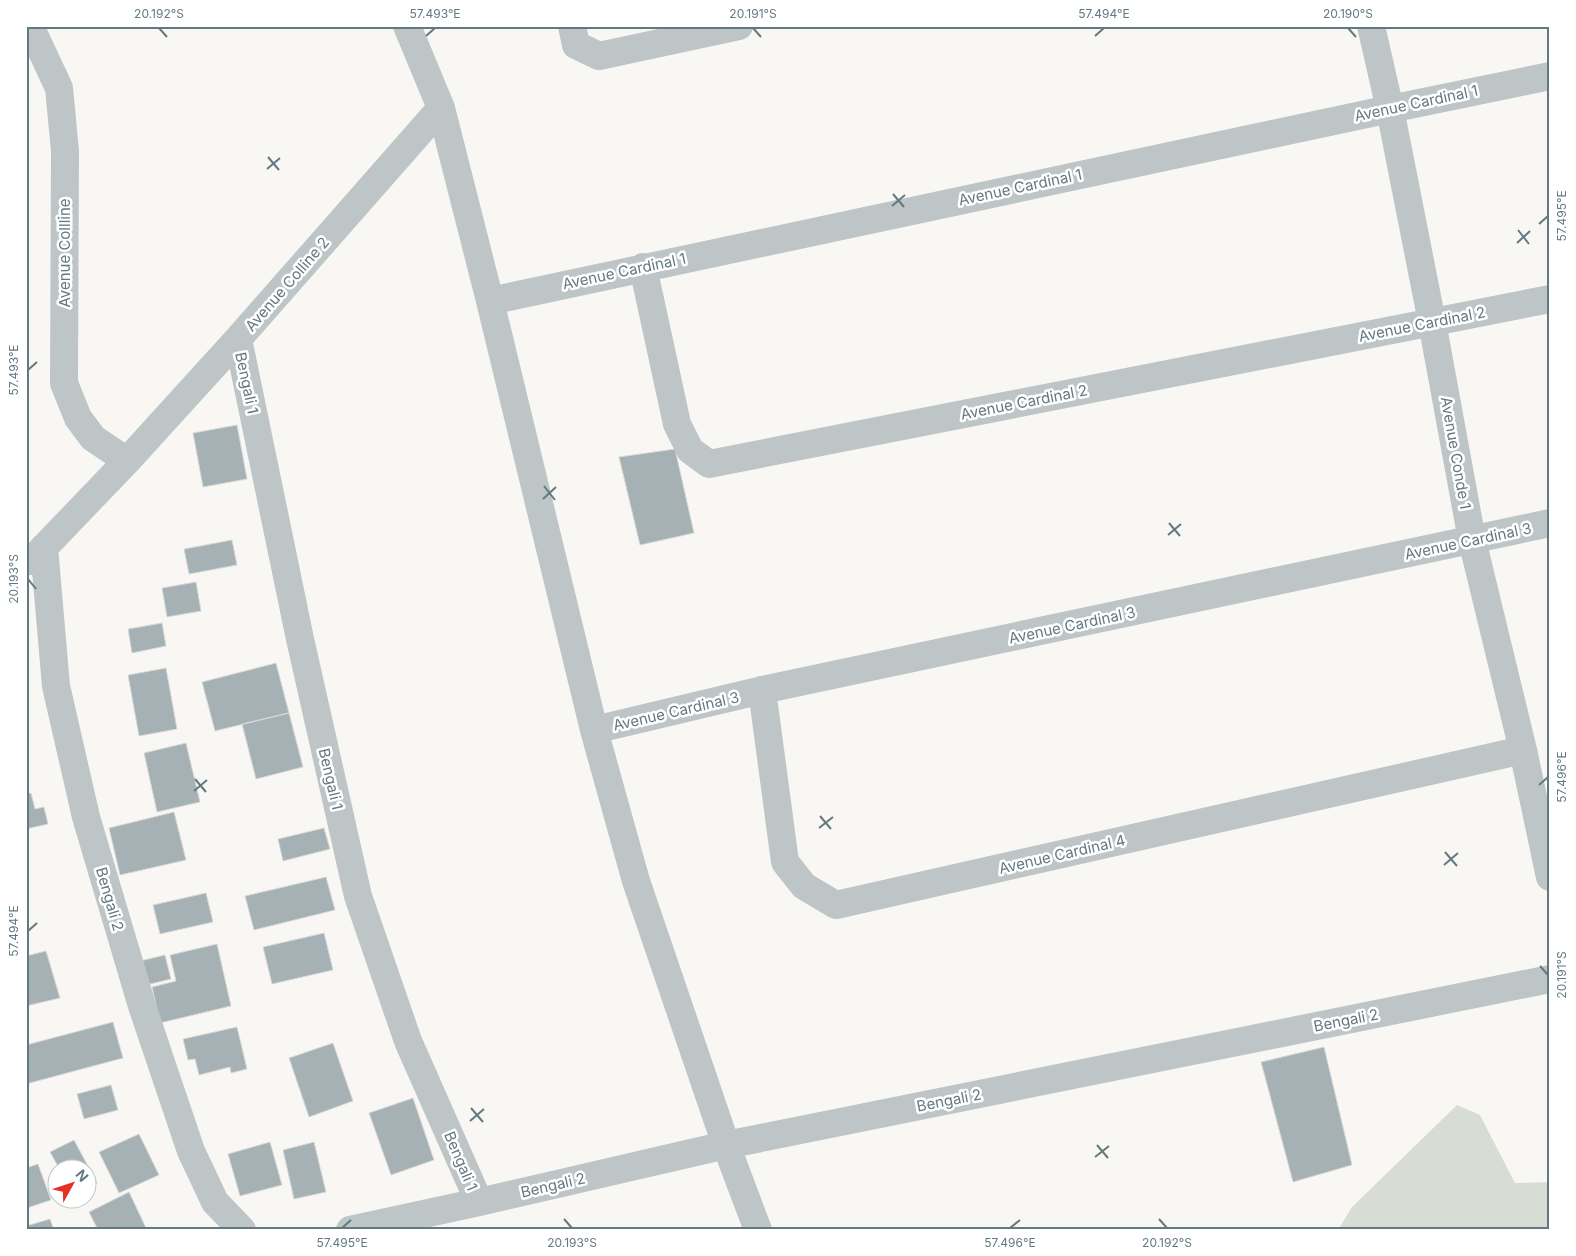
<svg xmlns="http://www.w3.org/2000/svg" width="1576" height="1256" font-family="Inter,sans-serif">
  <style>
    .green { fill: #d8ddd3 }
    .building { fill: #a5b1b4; stroke: #d9d9d7 }
    .lines { fill: none; stroke-linecap: round; stroke-linejoin: round }
    .minor { stroke: #bec5c7; stroke-width: 28 }
    .ticks { fill: none; stroke: #627980; stroke-width: 2 }
    .labels { text-anchor: middle; dominant-baseline: central; stroke-width: 5; stroke-linejoin: round; paint-order: stroke }
    .street-label { font-size: 15px; fill: #627980; stroke: #fff }
    .neatline { fill: none; stroke: #627980; stroke-width: 2 }
    .ticks-label { font-size: 12px; text-anchor: middle; fill: #627980 }
  </style>
  <rect width="100%" height="100%" fill="#f8f7f4"/>
  <!-- green -->
  <path class="green" d="M 1457,1105 L 1480,1115 L 1515,1183 L 1550,1182 L 1550,1230 L 1338,1230 L 1352,1207 Z"/>
  <!-- building -->
  <path class="building" d="M 237,425 L 247,479 L 203,487 L 193,433 Z
    M 675,449 L 694,533 L 640,545 L 619,457 Z
    M 232,540 L 237,565 L 189,574 L 184,549 Z
    M 196,582 L 201,611 L 167,617 L 162,588 Z
    M 162,623 L 166,646 L 132,653 L 128,629 Z
    M 276,663 L 289,713 L 215,731 L 202,682 Z
    M 166,668 L 177,729 L 139,736 L 128,675 Z
    M 289,713 L 303,767 L 256,779 L 242,724 Z
    M 186,743 L 200,802 L 157,812 L 144,753 Z
    M 31,793 L 35,809 L 44,807 L 48,824 L 26,829 L 26,794 Z
    M 174,812 L 186,860 L 120,875 L 109,828 Z
    M 324,828 L 330,849 L 283,861 L 278,839 Z
    M 326,877 L 335,910 L 254,930 L 245,896 Z
    M 206,893 L 213,922 L 160,934 L 153,905 Z
    M 324,933 L 333,970 L 272,984 L 263,947 Z
    M 217,944 L 231,1006 L 160,1023 L 152,987 L 176,981 L 170,955 Z
    M 46,951 L 60,998 L 26,1006 L 26,956 Z
    M 165,955 L 171,979 L 142,986 L 136,962 Z
    M 113,1022 L 123,1058 L 26,1084 L 26,1045 Z
    M 237,1027 L 247,1069 L 231,1073 L 230,1067 L 199,1075 L 195,1059 L 188,1060 L 183,1039 Z
    M 333,1043 L 353,1101 L 309,1117 L 289,1058 Z
    M 1324,1047 L 1352,1165 L 1293,1182 L 1261,1062 Z
    M 111,1085 L 118,1110 L 84,1119 L 77,1094 Z
    M 413,1098 L 434,1160 L 391,1175 L 369,1113 Z
    M 139,1134 L 159,1175 L 119,1193 L 99,1152 Z
    M 74,1140 L 97,1183 L 88,1188 L 88,1168 L 59,1168 L 50,1152 Z
    M 270,1142 L 282,1185 L 240,1196 L 228,1154 Z
    M 314,1142 L 326,1192 L 294,1199 L 283,1150 Z
    M 38,1164 L 51,1200 L 27,1208 L 26,1168 Z
    M 129,1192 L 147,1230 L 98,1230 L 89,1212 Z
    M 50,1219 L 54,1230 L 26,1230 L 26,1226 Z"/>
  <g class="lines">
    <!-- minor -->
    <path class="minor" d="M 30,26 L 59,88 L 65,151 L 64,383 L 78,418 L 93,438 L 127,461
      M 407,26 L 441,108 L 490,301 L 594,730 L 636,881 L 726,1145 L 758,1230
      M 572,26 L 576,45 L 599,56 L 739,26
      M 1371,26 L 1390,109 L 1432,322 L 1472,540 L 1523,750 L 1550,877
      M 643,267 L 677,424 L 690,450 L 709,464 L 1550,299
      M 490,301 L 1390,109 L 1550,76
      M 238,339 L 300,639 L 358,896 L 408,1041 L 479,1202
      M 44,547 L 56,686 L 86,817 L 142,1006 L 191,1151 L 215,1202 L 242,1230
      M 31,561 L 127,461 L 238,339 L 441,108
      M 762,690 L 785,862 L 804,886 L 836,905 L 1523,750
      M 594,730 L 762,690 L 1550,523
      M 350,1230 L 479,1202 L 726,1145 L 1550,979"/>
  </g>
  <!-- ticks -->
  <path class="ticks" d="M 159,28 L 167,37M 753,28 L 761,37M 1348,28 L 1356,37M 426,36 L 435,28M 1095,36 L 1104,28M 268,157 L 279,170M 267,169 L 280,158M 893,194 L 904,207M 892,206 L 905,195M 1539,224 L 1548,216M 1518,230 L 1529,244M 1517,243 L 1530,231M 28,370 L 37,362M 544,486 L 555,500M 543,499 L 556,487M 1169,523 L 1180,536M 1168,535 L 1181,524M 28,579 L 36,589M 195,779 L 206,792M 1539,785 L 1548,777M 194,791 L 207,780M 820,816 L 831,829M 819,828 L 833,817M 1445,852 L 1457,866M 1444,865 L 1458,853M 28,931 L 37,923M 1540,966 L 1548,975M 471,1108 L 483,1122M 470,1121 L 484,1109M 1097,1145 L 1108,1158M 1095,1157 L 1109,1146M 564,1219 L 572,1228M 1159,1219 L 1167,1228M 342,1228 L 351,1220M 1010,1228 L 1020,1220"/>
  <g class="labels">
    <!-- street labels -->
    <g class="street-label">
      <text transform="translate(1416 103) rotate(-12)">Avenue Cardinal 1</text>
      <text transform="translate(1020 187) rotate(-12)">Avenue Cardinal 1</text>
      <text transform="translate(64 253) rotate(-90)">Avenue Collline</text>
      <text transform="translate(624 271) rotate(-12)">Avenue Cardinal 1</text>
      <text transform="translate(287 284) rotate(-49)">Avenue Colline 2</text>
      <text transform="translate(1422 324) rotate(-11)">Avenue Cardinal 2</text>
      <text transform="translate(247 383) rotate(78)">Bengali 1</text>
      <text transform="translate(1024 402) rotate(-11)">Avenue Cardinal 2</text>
      <text transform="translate(1456 453) rotate(80)">Avenue Conde 1</text>
      <text transform="translate(1468 541) rotate(-12)">Avenue Cardinal 3</text>
      <text transform="translate(1072 625) rotate(-12)">Avenue Cardinal 3</text>
      <text transform="translate(676 711) rotate(-13)">Avenue Cardinal 3</text>
      <text transform="translate(331 779) rotate(77)">Bengali 1</text>
      <text transform="translate(1062 854) rotate(-13)">Avenue Cardinal 4</text>
      <text transform="translate(110 899) rotate(74)">Bengali 2</text>
      <text transform="translate(1346 1020) rotate(-11)">Bengali 2</text>
      <text transform="translate(949 1100) rotate(-11)">Bengali 2</text>
      <text transform="translate(461 1161) rotate(67)">Bengali 1</text>
      <text transform="translate(553 1185) rotate(-13)">Bengali 2</text>
    </g>
  </g>
  <!-- border -->
  <rect width="1576" height="1256" fill="none" stroke="#ffffff" stroke-width="55"/>
  <!-- north arrow -->
  <g transform="translate(72 1184) rotate(50)"><circle r="24" fill="#ffffff" stroke="#c0c9cc"/>
  <path d="M0-4L9 19L0 12L-9 19Z" fill="#e72f25"/>
  <text y="-8" font-size="14" font-weight="bold" text-anchor="middle" fill="#627980">N</text>
  </g>
  <rect x="28" y="28" width="1520" height="1200" class="neatline"/>
  <g class="ticks-label">
    <text x="159" y="18">20.192°S</text>
    <text x="435" y="18">57.493°E</text>
    <text x="753" y="18">20.191°S</text>
    <text x="1104" y="18">57.494°E</text>
    <text x="1348" y="18">20.190°S</text>
    <text transform="translate(1562 216) rotate(-90)" y="4">57.495°E</text>
    <text transform="translate(14 370) rotate(-90)" y="4">57.493°E</text>
    <text transform="translate(14 579) rotate(-90)" y="4">20.193°S</text>
    <text transform="translate(1562 777) rotate(-90)" y="4">57.496°E</text>
    <text transform="translate(14 931) rotate(-90)" y="4">57.494°E</text>
    <text transform="translate(1562 975) rotate(-90)" y="4">20.191°S</text>
    <text x="342" y="1247">57.495°E</text>
    <text x="572" y="1247">20.193°S</text>
    <text x="1010" y="1247">57.496°E</text>
    <text x="1167" y="1247">20.192°S</text>
  </g>
</svg>
